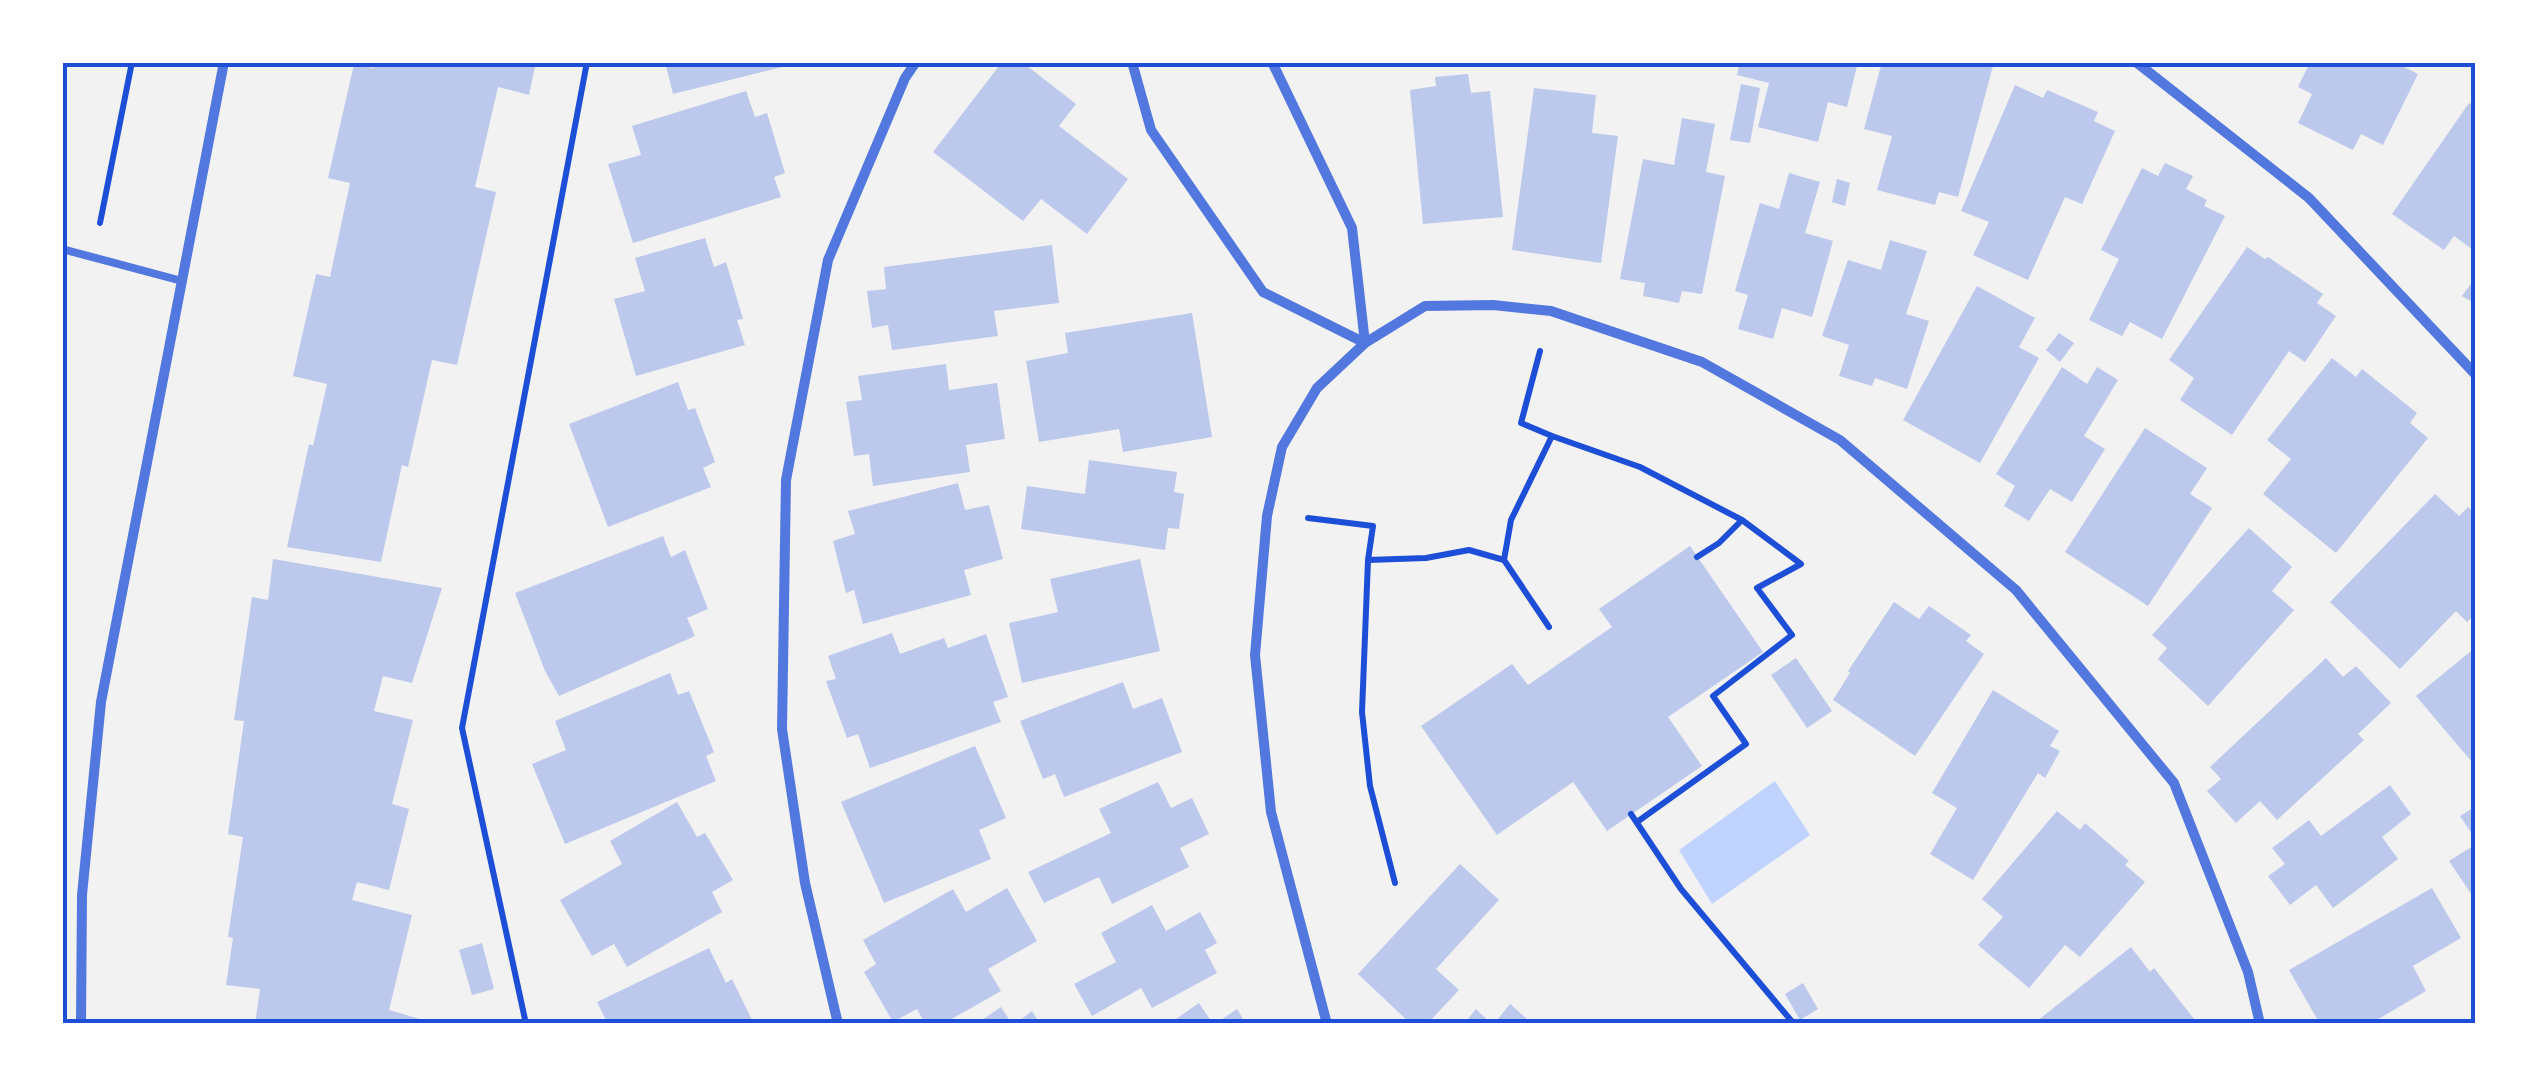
<svg xmlns="http://www.w3.org/2000/svg" width="2538" height="1086" font-family="'Work Sans',sans-serif">
  <style>
    .water { fill: #bfd3fe }
    .building { fill: #bdc9ec }
    .lines { fill: none; stroke-linecap: round; stroke-linejoin: round }
    .path { stroke: #1d4ed8; stroke-width: 6 }
    .service { stroke: #5277de; stroke-width: 8 }
    .minor { stroke: #5277de; stroke-width: 10 }
    .neatline { fill: none; stroke: #1d4ed8; stroke-width: 4 }
  </style>
  <rect width="100%" height="100%" fill="#f2f2f2"/>
  <!-- water -->
  <path class="water" d="M 1775,781 L 1810,835 L 1712,904 L 1679,850 Z"/>
  <!-- building -->
  <path class="building" d="M 374,62 L 536,62 L 529,95 L 498,87 L 475,187 L 496,192 L 457,365 L 432,360 L 408,467 L 402,465 L 381,562 L 287,547 L 309,444 L 313,446 L 327,384 L 293,376 L 316,274 L 330,277 L 350,183 L 328,178 L 354,64 L 373,68 Z
    M 665,62 L 795,62 L 795,64 L 673,94 Z
    M 1002,62 L 1022,62 L 1076,104 L 1059,126 L 1128,179 L 1087,234 L 1041,199 L 1023,221 L 933,152 Z
    M 1740,62 L 1858,62 L 1847,107 L 1828,102 L 1818,142 L 1758,127 L 1769,83 L 1737,75 Z
    M 1882,62 L 1994,62 L 1958,197 L 1939,192 L 1935,205 L 1877,190 L 1892,136 L 1864,129 Z
    M 2310,62 L 2402,62 L 2400,65 L 2418,74 L 2383,145 L 2361,134 L 2353,150 L 2298,123 L 2312,94 L 2298,87 Z
    M 1468,74 L 1471,93 L 1490,91 L 1503,217 L 1423,224 L 1410,90 L 1436,86 L 1435,77 Z
    M 1741,84 L 1760,88 L 1750,143 L 1730,140 Z
    M 2015,85 L 2043,98 L 2047,90 L 2098,112 L 2094,121 L 2115,131 L 2082,204 L 2065,197 L 2028,280 L 1973,255 L 1989,222 L 1961,211 Z
    M 1534,88 L 1596,95 L 1592,133 L 1618,136 L 1601,263 L 1512,250 Z
    M 746,91 L 755,117 L 767,113 L 785,173 L 774,177 L 781,197 L 633,243 L 608,164 L 641,155 L 632,126 Z
    M 2469,103 L 2476,107 L 2476,252 L 2454,236 L 2444,250 L 2392,214 Z
    M 1682,118 L 1715,124 L 1706,172 L 1725,176 L 1702,294 L 1682,291 L 1679,303 L 1643,296 L 1645,283 L 1620,279 L 1643,159 L 1674,165 Z
    M 2165,163 L 2193,176 L 2186,189 L 2207,200 L 2204,206 L 2225,216 L 2162,339 L 2130,322 L 2122,336 L 2089,320 L 2119,259 L 2101,250 L 2142,168 L 2158,176 Z
    M 1789,173 L 1820,182 L 1805,233 L 1833,241 L 1812,317 L 1782,308 L 1773,339 L 1738,329 L 1748,295 L 1735,291 L 1760,203 L 1779,209 Z
    M 1837,179 L 1850,183 L 1845,206 L 1832,202 Z
    M 705,238 L 714,267 L 726,262 L 743,319 L 737,320 L 745,345 L 636,376 L 614,299 L 645,291 L 635,258 Z
    M 1890,240 L 1927,251 L 1906,314 L 1929,321 L 1907,389 L 1875,378 L 1872,386 L 1839,376 L 1849,345 L 1822,336 L 1848,260 L 1881,270 Z
    M 1052,245 L 1059,303 L 994,311 L 998,336 L 892,350 L 888,325 L 872,328 L 867,291 L 886,289 L 884,267 Z
    M 2247,247 L 2265,259 L 2268,257 L 2323,294 L 2317,303 L 2336,316 L 2305,362 L 2289,351 L 2232,435 L 2180,400 L 2194,378 L 2169,360 Z
    M 2476,277 L 2476,304 L 2462,296 Z
    M 1977,286 L 2035,318 L 2019,347 L 2039,358 L 1980,463 L 1903,420 Z
    M 1192,313 L 1212,437 L 1123,452 L 1119,429 L 1039,442 L 1026,361 L 1068,353 L 1065,333 Z
    M 2059,333 L 2074,343 L 2060,362 L 2046,350 Z
    M 2332,358 L 2356,377 L 2362,369 L 2417,413 L 2410,423 L 2428,438 L 2336,553 L 2263,494 L 2291,459 L 2267,440 Z
    M 946,364 L 949,390 L 997,383 L 1005,439 L 966,445 L 970,472 L 873,486 L 869,454 L 854,456 L 846,402 L 862,400 L 858,376 Z
    M 2062,367 L 2087,384 L 2097,367 L 2118,380 L 2084,436 L 2105,449 L 2072,502 L 2050,489 L 2029,521 L 2004,506 L 2015,486 L 1996,474 Z
    M 678,382 L 688,410 L 695,408 L 715,462 L 703,468 L 711,487 L 608,527 L 569,424 Z
    M 2145,428 L 2207,468 L 2190,494 L 2212,508 L 2148,606 L 2065,552 Z
    M 1089,460 L 1177,472 L 1174,492 L 1184,494 L 1179,529 L 1168,528 L 1165,550 L 1021,529 L 1027,486 L 1085,494 Z
    M 958,483 L 965,510 L 989,505 L 1003,559 L 964,570 L 971,595 L 863,624 L 854,590 L 846,593 L 833,541 L 855,534 L 848,511 Z
    M 2435,494 L 2459,516 L 2468,507 L 2476,514 L 2476,613 L 2467,622 L 2456,611 L 2400,669 L 2330,602 Z
    M 2249,528 L 2292,567 L 2272,591 L 2294,610 L 2208,706 L 2158,659 L 2167,648 L 2152,635 Z
    M 663,536 L 671,557 L 685,550 L 708,609 L 687,618 L 695,636 L 559,696 L 545,671 L 515,593 Z
    M 1690,546 L 1763,652 L 1668,717 L 1702,766 L 1607,831 L 1573,782 L 1497,835 L 1421,726 L 1512,664 L 1528,685 L 1612,627 L 1599,609 Z
    M 273,559 L 442,588 L 412,683 L 383,676 L 374,711 L 413,720 L 392,804 L 409,809 L 389,890 L 357,882 L 352,900 L 412,915 L 389,1010 L 437,1024 L 255,1024 L 260,989 L 226,985 L 233,938 L 228,937 L 243,837 L 228,834 L 244,721 L 234,720 L 252,597 L 268,600 Z
    M 1140,559 L 1160,651 L 1022,683 L 1009,623 L 1058,612 L 1050,579 Z
    M 1894,602 L 1919,619 L 1929,606 L 1971,635 L 1966,641 L 1984,654 L 1915,756 L 1833,700 L 1850,673 L 1848,671 Z
    M 892,633 L 900,654 L 944,638 L 948,648 L 986,634 L 1008,697 L 993,702 L 1001,722 L 870,768 L 858,734 L 847,738 L 826,681 L 836,679 L 828,656 Z
    M 2476,647 L 2476,758 L 2472,762 L 2416,696 Z
    M 1796,658 L 1832,711 L 1807,728 L 1771,675 Z
    M 2326,658 L 2343,677 L 2356,666 L 2391,703 L 2358,734 L 2364,740 L 2277,820 L 2260,801 L 2236,823 L 2207,791 L 2221,779 L 2210,767 Z
    M 670,673 L 678,695 L 689,691 L 714,752 L 706,756 L 716,781 L 565,844 L 532,764 L 566,750 L 555,721 Z
    M 1123,682 L 1133,709 L 1162,698 L 1182,752 L 1064,797 L 1055,774 L 1043,779 L 1020,721 Z
    M 1993,690 L 2059,731 L 2050,746 L 2060,751 L 2045,778 L 2038,773 L 1973,880 L 1930,854 L 1957,808 L 1932,793 Z
    M 975,746 L 1006,818 L 979,830 L 991,859 L 884,903 L 841,802 Z
    M 1158,782 L 1171,808 L 1192,798 L 1209,834 L 1180,848 L 1189,867 L 1112,904 L 1099,877 L 1044,903 L 1028,872 L 1111,833 L 1099,809 Z
    M 2390,785 L 2411,814 L 2382,837 L 2398,859 L 2333,908 L 2316,885 L 2290,905 L 2268,876 L 2285,864 L 2272,848 L 2309,820 L 2321,836 Z
    M 677,802 L 697,837 L 705,833 L 733,880 L 712,892 L 722,912 L 627,967 L 614,944 L 592,956 L 560,900 L 622,864 L 610,841 Z
    M 2476,806 L 2476,840 L 2460,816 Z
    M 2057,811 L 2080,830 L 2085,823 L 2129,861 L 2125,865 L 2145,882 L 2080,957 L 2065,945 L 2029,988 L 1978,945 L 2003,917 L 1982,899 Z
    M 2476,844 L 2476,901 L 2449,861 Z
    M 1460,864 L 1499,900 L 1436,969 L 1459,990 L 1427,1024 L 1411,1024 L 1358,974 Z
    M 1007,888 L 1037,941 L 988,969 L 1001,991 L 943,1024 L 925,1024 L 917,1009 L 893,1022 L 864,972 L 876,964 L 863,940 L 953,889 L 966,912 Z
    M 2432,888 L 2461,938 L 2413,966 L 2426,991 L 2370,1024 L 2320,1024 L 2289,970 Z
    M 1152,905 L 1166,931 L 1200,912 L 1217,943 L 1205,950 L 1217,973 L 1152,1008 L 1141,988 L 1092,1016 L 1074,984 L 1116,962 L 1101,933 Z
    M 482,943 L 494,989 L 472,995 L 459,950 Z
    M 2131,947 L 2150,972 L 2154,968 L 2198,1024 L 2033,1024 Z
    M 709,948 L 726,983 L 732,979 L 754,1024 L 608,1024 L 597,1002 Z
    M 1803,983 L 1818,1009 L 1800,1020 L 1785,994 Z
    M 1199,1003 L 1213,1024 L 1169,1024 Z
    M 1510,1004 L 1533,1024 L 1494,1024 Z
    M 1001,1007 L 1012,1024 L 976,1024 Z
    M 1237,1009 L 1246,1024 L 1215,1024 Z
    M 1476,1009 L 1492,1024 L 1464,1024 Z
    M 1032,1011 L 1040,1024 L 1015,1024 Z"/>
  <g class="lines">
    <!-- path -->
    <path class="path" d="M 100,223 L 132,62
      M 1552,436 L 1640,467 L 1742,520 L 1719,543 L 1697,557
      M 1308,518 L 1373,526 L 1368,560 L 1426,558 L 1469,550 L 1504,560 L 1549,627
      M 1368,560 L 1362,712 L 1370,786 L 1395,883
      M 1504,560 L 1511,520 L 1552,436 L 1521,423 L 1540,351
      M 1631,814 L 1681,889 L 1794,1024
      M 1637,822 L 1746,744 L 1713,696 L 1792,635 L 1757,588 L 1801,564 L 1742,520
      M 526,1024 L 462,728 L 587,62"/>
    <!-- service -->
    <path class="service" d="M 62,249 L 182,281"/>
    <!-- minor -->
    <path class="minor" d="M 1132,62 L 1151,130 L 1263,292 L 1365,343
      M 1272,62 L 1352,228 L 1365,343
      M 2136,62 L 2309,198 L 2476,375
      M 81,1024 L 82,895 L 101,702 L 224,62
      M 838,1024 L 805,883 L 782,729 L 786,480 L 828,260 L 905,78 L 916,62
      M 1327,1024 L 1271,812 L 1255,655 L 1267,516 L 1282,447 L 1317,388 L 1365,343 L 1425,306 L 1493,305 L 1551,311 L 1702,362 L 1840,440 L 2016,590 L 2174,783 L 2248,972 L 2260,1024"/>
  </g>
  <!-- border -->
  <rect width="2538" height="1086" fill="none" stroke="#ffffff" stroke-width="130"/>
  <rect x="65" y="65" width="2408" height="956" class="neatline"/>
</svg>
